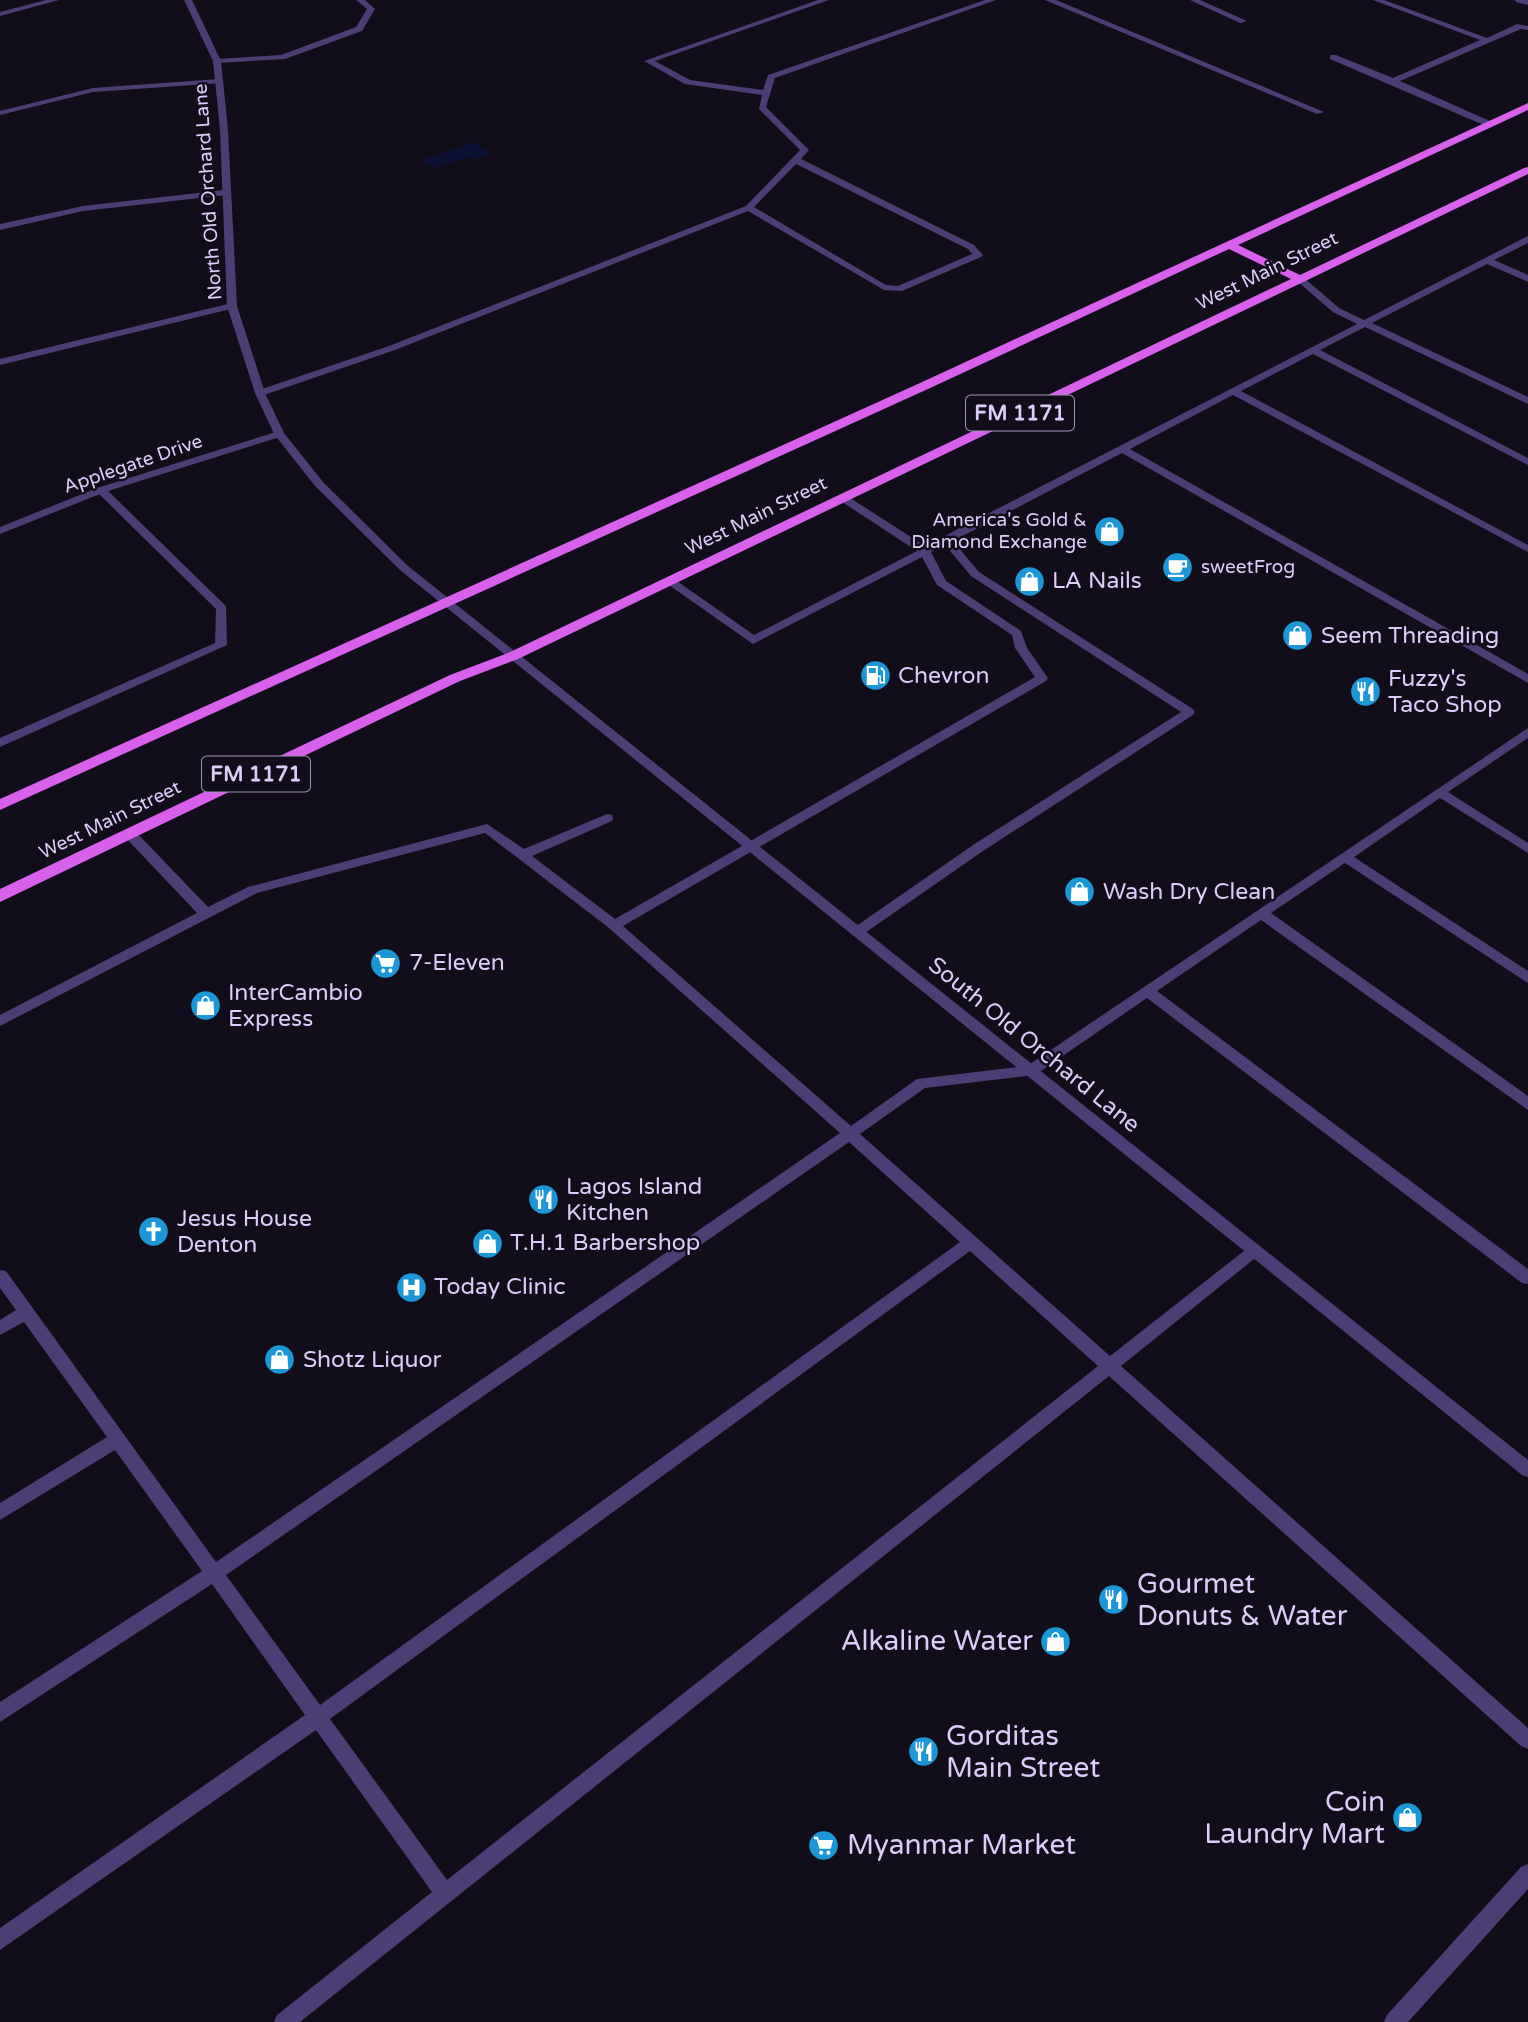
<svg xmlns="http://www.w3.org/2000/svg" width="1528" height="2022" font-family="'Varela Round',sans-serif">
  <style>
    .water { fill: #0d1233 }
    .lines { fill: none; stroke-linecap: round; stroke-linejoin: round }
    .service { fill: #4c3d74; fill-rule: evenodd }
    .minor { fill: #4c3d74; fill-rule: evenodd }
    .tertiary { fill: #4c3d74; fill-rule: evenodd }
    .primary { fill: #d861eb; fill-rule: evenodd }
    .labels { text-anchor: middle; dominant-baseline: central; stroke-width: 5; stroke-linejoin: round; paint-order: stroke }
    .far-street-label { font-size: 19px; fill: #dcccf9; stroke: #120d1a }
    .far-poi-label { font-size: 19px; fill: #dcccf9; stroke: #120d1a; text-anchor: end }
    .shield { fill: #120d1a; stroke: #9f93b6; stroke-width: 2 }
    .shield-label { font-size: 21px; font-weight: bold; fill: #dcccf9 }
    .poi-label { font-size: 23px; fill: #dcccf9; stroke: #120d1a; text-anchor: start }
    .street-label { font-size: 23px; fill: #dcccf9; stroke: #120d1a }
    .near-poi-label { font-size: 28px; fill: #dcccf9; stroke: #120d1a; text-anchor: start }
  </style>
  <rect width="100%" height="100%" fill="#120d1a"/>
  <!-- water -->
  <path class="water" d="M 474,142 L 492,154 L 474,160 L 468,157 L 434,168 L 422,160 Z"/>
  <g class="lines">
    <!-- service -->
    <path class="service" d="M 356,0 L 365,0 L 375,9 L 362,31 L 285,59 L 217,63 L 213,61 L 217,59 L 281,55 L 356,27 L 367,9 Z
      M 818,0 L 829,0 L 655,61 L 690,80 L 763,90 L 768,75 L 985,0 L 996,0 L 775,78 L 766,107 L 809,150 L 801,159 L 974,245 L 983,255 L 981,257 L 902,291 L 884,290 L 748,211 L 395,350 L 264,395 L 256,395 L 256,391 L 389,346 L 746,206 L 800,150 L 759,109 L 762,95 L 685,84 L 644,61 ZM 796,164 L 968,249 L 972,254 L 898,286 L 886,285 L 754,207 Z
      M 1045,0 L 1056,0 L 1324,112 L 1317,114 Z
      M 1190,0 L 1200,0 L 1247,21 L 1240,23 Z
      M 1373,0 L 1384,0 L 1487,38 L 1517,24 L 1528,26 L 1528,30 L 1521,29 L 1400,81 L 1492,122 L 1492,126 L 1486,126 L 1330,59 L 1330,55 L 1336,55 L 1393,78 L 1480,40 Z
      M 1515,0 L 1528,0 L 1528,5 L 1516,2 Z
      M 219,79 L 223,81 L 222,83 L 93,92 L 0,115 L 0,111 L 93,88 Z
      M 1528,236 L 1528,243 L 1494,260 L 1528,275 L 1528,282 L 1487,264 L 1372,323 L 1528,397 L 1528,404 L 1365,327 L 1320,350 L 1528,458 L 1528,465 L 1313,354 L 1241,391 L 1528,545 L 1528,552 L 1233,395 L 1130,449 L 1528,674 L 1528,683 L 1122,453 L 953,541 L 979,572 L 1193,709 L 1195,712 L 1193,715 L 983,851 L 862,935 L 852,935 L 850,932 L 852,929 L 973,845 L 1181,712 L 971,576 L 945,545 L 931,552 L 946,581 L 1021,631 L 1027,648 L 1048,678 L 1046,681 L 623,926 L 851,1126 L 917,1079 L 1027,1066 L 1528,728 L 1528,738 L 1448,792 L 1528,843 L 1528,853 L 1440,798 L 1354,857 L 1528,971 L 1528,983 L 1345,863 L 1271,913 L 1528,1096 L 1528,1110 L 1261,920 L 1157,991 L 1528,1269 L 1528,1284 L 1522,1283 L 1147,998 L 1035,1075 L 925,1088 L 860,1134 L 1110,1356 L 1249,1247 L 1254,1245 L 1259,1247 L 1262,1251 L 1259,1255 L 1121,1366 L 1528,1728 L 1528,1749 L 1521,1746 L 1109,1376 L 300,2022 L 274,2022 L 277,2015 L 432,1892 L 316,1730 L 0,1950 L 0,1928 L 305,1715 L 212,1584 L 0,1722 L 0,1702 L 202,1571 L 115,1450 L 0,1520 L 0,1503 L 107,1437 L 24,1322 L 0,1335 L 0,1320 L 16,1310 L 0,1288 L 0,1270 L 6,1271 L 216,1562 L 840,1133 L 609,928 L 485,833 L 257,893 L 0,1026 L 0,1015 L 197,913 L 125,837 L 124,834 L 125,831 L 135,831 L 208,907 L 248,887 L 487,824 L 524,849 L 607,814 L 612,815 L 613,818 L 612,821 L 532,856 L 615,919 L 1035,677 L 1015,648 L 1012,635 L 937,585 L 922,557 L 753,644 L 666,583 L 666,579 L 674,579 L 754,635 L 917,551 L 839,500 L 839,496 L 847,496 L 925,546 L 1357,324 L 1333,312 L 1297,281 L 1297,277 L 1303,277 L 1339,308 L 1364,320 ZM 849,1142 L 960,1242 L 320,1705 L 226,1575 ZM 970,1251 L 1098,1366 L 447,1880 L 330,1719 Z
      M 232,303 L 237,306 L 235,308 L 0,365 L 0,359 Z
      M 101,487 L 105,488 L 226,606 L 227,645 L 0,747 L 0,738 L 215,643 L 216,609 L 97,492 L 97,488 Z
      M 1528,1864 L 1528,1889 L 1408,2022 L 1384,2022 L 1387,2015 L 1521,1867 Z"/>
    <!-- minor -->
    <path class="minor" d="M 46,0 L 59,0 L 0,16 L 0,12 Z
      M 224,190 L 228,193 L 227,195 L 83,211 L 0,230 L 0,224 L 83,206 Z
      M 279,431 L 283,432 L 283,436 L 105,492 L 0,534 L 0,527 L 97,488 Z"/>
    <!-- tertiary -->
    <path class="tertiary" d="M 184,0 L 192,0 L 221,61 L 228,130 L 237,306 L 265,393 L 284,433 L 323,482 L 408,566 L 1528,1460 L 1528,1477 L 1522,1475 L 400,570 L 315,486 L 274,434 L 255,393 L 227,306 L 220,130 L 213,61 Z"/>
    <!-- primary -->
    <path class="primary" d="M 1528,103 L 1528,110 L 1238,245 L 1300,275 L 1524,168 L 1528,167 L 1528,174 L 518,659 L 460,681 L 0,902 L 0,889 L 450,675 L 508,653 L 1291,279 L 1229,249 L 928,389 L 0,810 L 0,799 L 920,383 Z"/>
  </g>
  <!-- icons -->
  <defs>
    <symbol id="shop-disc" viewBox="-11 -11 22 22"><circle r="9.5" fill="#1b97d7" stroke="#120d1a"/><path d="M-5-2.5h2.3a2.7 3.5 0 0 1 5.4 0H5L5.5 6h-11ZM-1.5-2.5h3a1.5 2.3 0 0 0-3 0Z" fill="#fff"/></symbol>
    <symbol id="cafe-disc" viewBox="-11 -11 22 22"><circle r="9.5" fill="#1b97d7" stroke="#120d1a"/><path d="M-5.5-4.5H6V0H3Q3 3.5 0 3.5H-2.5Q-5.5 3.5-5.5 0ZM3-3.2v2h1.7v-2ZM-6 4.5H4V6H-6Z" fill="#fff"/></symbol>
    <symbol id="fuel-disc" viewBox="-11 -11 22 22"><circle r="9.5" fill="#1b97d7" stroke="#120d1a"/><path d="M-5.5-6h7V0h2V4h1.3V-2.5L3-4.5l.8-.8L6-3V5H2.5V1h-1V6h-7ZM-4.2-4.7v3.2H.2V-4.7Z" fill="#fff"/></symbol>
    <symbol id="restaurant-disc" viewBox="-11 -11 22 22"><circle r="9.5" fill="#1b97d7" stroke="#120d1a"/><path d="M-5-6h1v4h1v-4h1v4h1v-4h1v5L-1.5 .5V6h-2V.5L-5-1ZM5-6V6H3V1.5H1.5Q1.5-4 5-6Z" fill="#fff"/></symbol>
    <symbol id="supermarket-disc" viewBox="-11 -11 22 22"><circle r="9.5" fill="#1b97d7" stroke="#120d1a"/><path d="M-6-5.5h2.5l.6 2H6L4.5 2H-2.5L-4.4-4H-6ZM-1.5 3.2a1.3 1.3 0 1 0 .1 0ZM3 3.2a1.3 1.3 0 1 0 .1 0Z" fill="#fff"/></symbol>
    <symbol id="church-disc" viewBox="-11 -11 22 22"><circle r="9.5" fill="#1b97d7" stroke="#120d1a"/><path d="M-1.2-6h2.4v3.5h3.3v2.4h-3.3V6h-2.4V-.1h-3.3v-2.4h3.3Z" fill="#fff"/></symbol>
    <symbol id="hospital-disc" viewBox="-11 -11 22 22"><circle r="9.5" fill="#1b97d7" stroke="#120d1a"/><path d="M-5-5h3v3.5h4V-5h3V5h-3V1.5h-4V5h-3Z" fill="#fff"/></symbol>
  </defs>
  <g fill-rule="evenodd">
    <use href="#shop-disc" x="1092" y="514" width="35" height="35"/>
    <use href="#cafe-disc" x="1160" y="550" width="35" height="35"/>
    <use href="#shop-disc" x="1012" y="564" width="35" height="35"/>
    <use href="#shop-disc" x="1280" y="618" width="35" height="35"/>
    <use href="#fuel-disc" x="858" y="658" width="35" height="35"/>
    <use href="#restaurant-disc" x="1348" y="674" width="35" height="35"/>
    <use href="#shop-disc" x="1062" y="874" width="35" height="35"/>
    <use href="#supermarket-disc" x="368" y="946" width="35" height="35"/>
    <use href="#shop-disc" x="188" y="988" width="35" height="35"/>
    <use href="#restaurant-disc" x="526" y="1182" width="35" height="35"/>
    <use href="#church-disc" x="136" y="1214" width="35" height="35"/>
    <use href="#shop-disc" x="470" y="1226" width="35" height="35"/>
    <use href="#hospital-disc" x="394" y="1270" width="35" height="35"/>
    <use href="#shop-disc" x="262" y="1342" width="35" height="35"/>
    <use href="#restaurant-disc" x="1096" y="1582" width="35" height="35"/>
    <use href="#shop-disc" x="1038" y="1624" width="35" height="35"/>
    <use href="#restaurant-disc" x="906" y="1734" width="35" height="35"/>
    <use href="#shop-disc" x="1390" y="1800" width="35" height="35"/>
    <use href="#supermarket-disc" x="806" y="1828" width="35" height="35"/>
  </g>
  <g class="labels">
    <!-- far-street labels -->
    <g class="far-street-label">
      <text transform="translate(208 192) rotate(-94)">North Old Orchard Lane</text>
      <text transform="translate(1267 271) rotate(-26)">West Main Street</text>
      <text transform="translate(133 464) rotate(-19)">Applegate Drive</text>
      <text transform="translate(756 516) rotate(-26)">West Main Street</text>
      <text transform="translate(110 820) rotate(-26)">West Main Street</text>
    </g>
    <!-- far-poi labels -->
    <g class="far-poi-label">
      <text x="1087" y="520">America's Gold &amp;<tspan x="1087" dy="22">Diamond Exchange</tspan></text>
      <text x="1201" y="567" text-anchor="start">sweetFrog</text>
    </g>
    <!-- shield labels -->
    <g class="shield">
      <rect x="966" y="395.5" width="108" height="35" rx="5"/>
      <rect x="202" y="756.5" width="108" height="35" rx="5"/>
    </g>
    <g class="shield-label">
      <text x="1020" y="413">FM 1171</text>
      <text x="256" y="774">FM 1171</text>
    </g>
    <!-- poi labels -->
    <g class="poi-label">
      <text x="1052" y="581">LA Nails</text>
      <text x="1321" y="636">Seem Threading</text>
      <text x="898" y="676">Chevron</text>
      <text x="1388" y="679">Fuzzy's<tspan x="1388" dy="26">Taco Shop</tspan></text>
      <text x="1103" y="892">Wash Dry Clean</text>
      <text x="409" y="963">7-Eleven</text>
      <text x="228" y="993">InterCambio<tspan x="228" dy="26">Express</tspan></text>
      <text x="566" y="1187">Lagos Island<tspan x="566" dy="26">Kitchen</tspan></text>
      <text x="177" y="1219">Jesus House<tspan x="177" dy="26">Denton</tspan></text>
      <text x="510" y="1243">T.H.1 Barbershop</text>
      <text x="434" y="1287">Today Clinic</text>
      <text x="303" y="1360">Shotz Liquor</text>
    </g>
    <!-- street labels -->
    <g class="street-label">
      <text transform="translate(1034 1045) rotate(39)">South Old Orchard Lane</text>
    </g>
    <!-- near-poi labels -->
    <g class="near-poi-label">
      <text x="1137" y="1584">Gourmet<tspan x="1137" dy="32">Donuts &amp; Water</tspan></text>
      <text x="1033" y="1641" text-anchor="end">Alkaline Water</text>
      <text x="946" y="1736">Gorditas<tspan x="946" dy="32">Main Street</tspan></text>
      <text x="1385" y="1802" text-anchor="end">Coin<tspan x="1385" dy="32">Laundry Mart</tspan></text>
      <text x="847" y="1845">Myanmar Market</text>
    </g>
  </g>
</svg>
